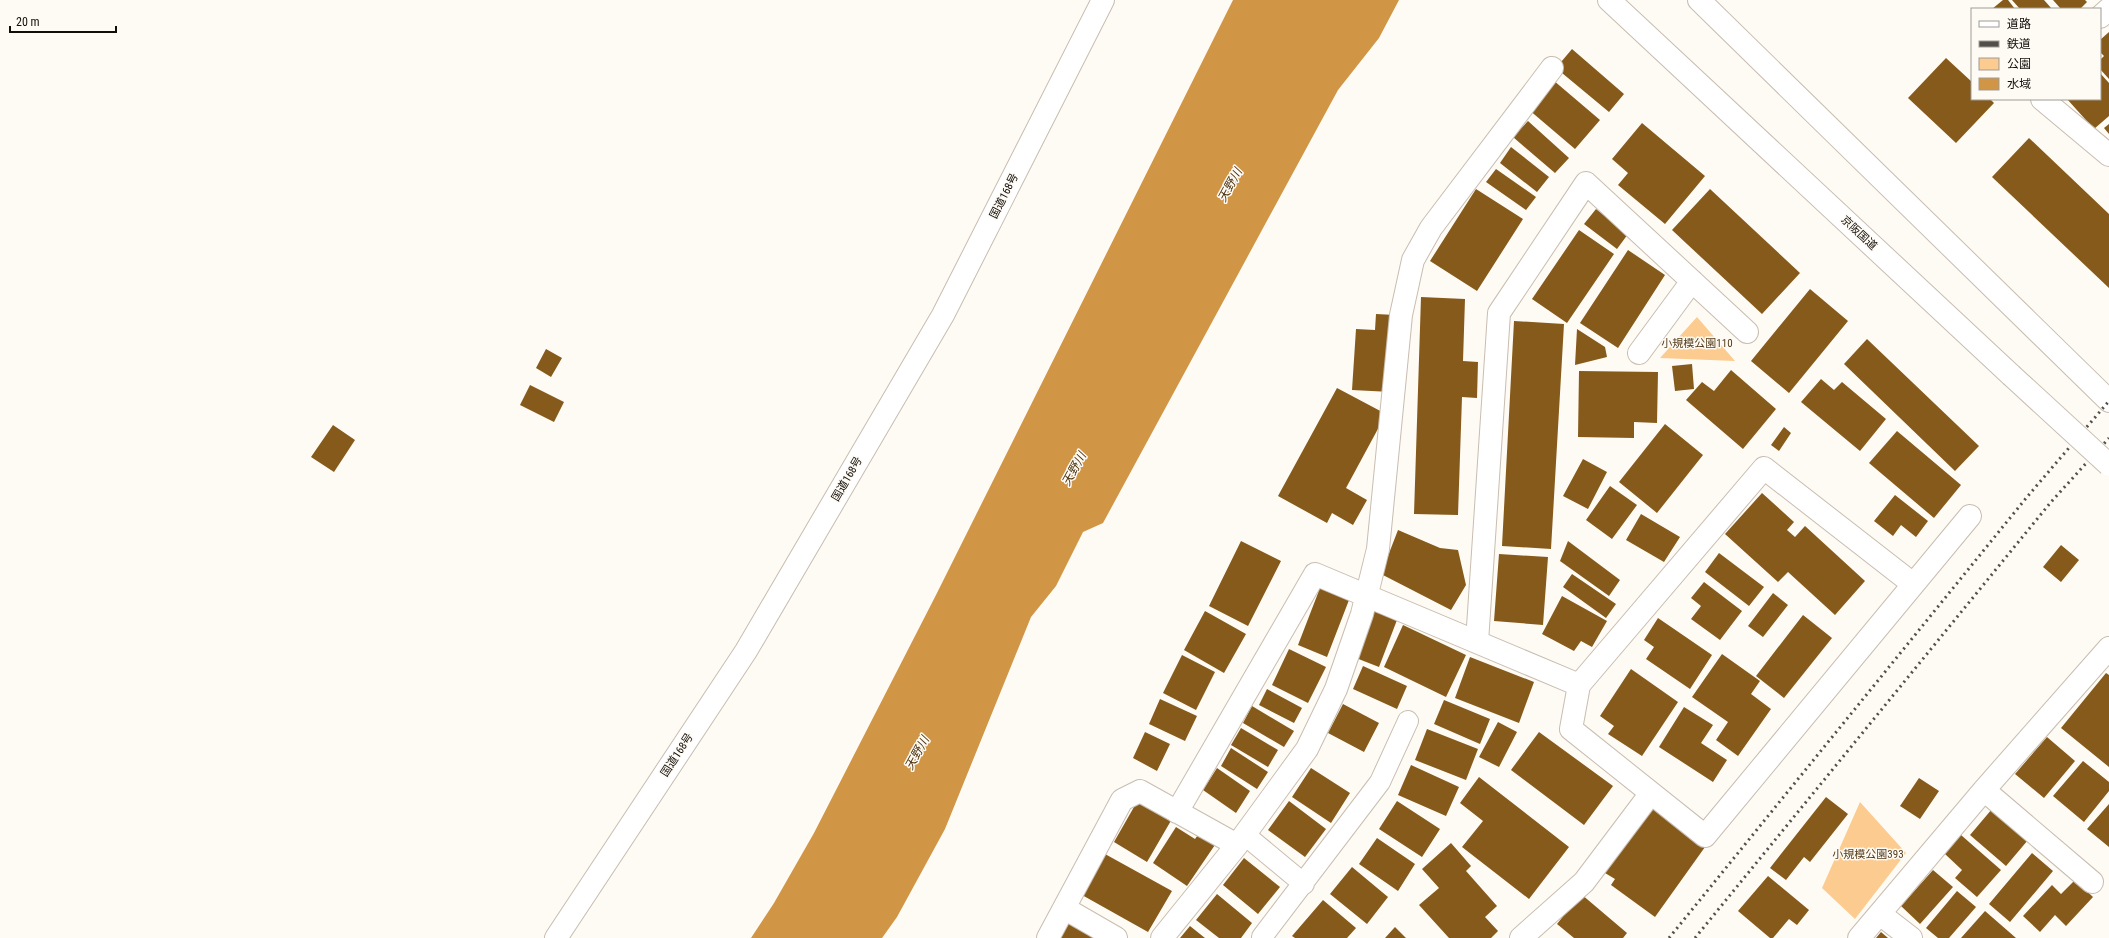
<svg xmlns="http://www.w3.org/2000/svg" width="2109" height="938" font-family="'Roboto Condensed','Noto Sans JP',sans-serif">
  <style>
    .green { fill: #fccb8f }
    .water { fill: #d09545 }
    .building { fill: #865a1b }
    .lines { fill: none; stroke-linecap: round; stroke-linejoin: round }
    .lane-casing { stroke: #c8bdb1; stroke-width: 22 }
    .street-casing { stroke: #c8bdb1; stroke-width: 24 }
    .highway-casing { stroke: #c8bdb1; stroke-width: 24 }
    .lane { stroke: #fff; stroke-width: 20 }
    .street { stroke: #fff; stroke-width: 22 }
    .highway { stroke: #fff; stroke-width: 22 }
    .rail { stroke: #524e49; stroke-width: 3; stroke-dasharray: 2 4; stroke-linecap: butt }
    .highway-bridge-casing { stroke: #c8bdb1; stroke-width: 24; stroke-linecap: butt }
    .highway-bridge { stroke: #fff; stroke-width: 22 }
    .labels { text-anchor: middle; dominant-baseline: central; stroke-width: 3; stroke-linejoin: round; paint-order: stroke }
    .street-label { font-size: 11px; fill: #110d09; stroke: #fefaf4 }
    .park-label { font-size: 11px; fill: #543b1a; stroke: #fefaf4 }
    .water-label { font-size: 12px; font-style: italic; fill: #4d3412; stroke: #fefaf4 }
  </style>
  <rect width="100%" height="100%" fill="#fefaf4"/>
  <!-- green -->
  <path class="green" d="M 1697,317 L 1735,361 L 1660,358 Z
    M 1860,802 L 1906,853 L 1855,919 L 1822,888 Z"/>
  <!-- water -->
  <path class="water" d="M 1233,0 L 1399,0 L 1379,38 L 1338,90 L 1103,523 L 1083,532 L 1056,586 L 1031,617 L 945,829 L 897,917 L 882,938 L 751,938 L 774,903 L 814,833 L 936,595 Z"/>
  <!-- building -->
  <path class="building" d="M 2003,0 L 2008,0 L 2015,9 L 1992,9 Z
    M 2012,0 L 2044,0 L 2052,9 L 2020,9 Z
    M 2053,0 L 2085,0 L 2087,2 L 2080,9 L 2061,9 Z
    M 2109,32 L 2109,79 L 2100,69 L 2100,60 L 2104,56 L 2100,52 L 2100,40 Z
    M 1572,49 L 1624,94 L 1609,112 L 1556,68 Z
    M 1946,58 L 1972,82 L 1972,99 L 1990,99 L 1994,103 L 1956,143 L 1908,98 Z
    M 2100,73 L 2109,83 L 2109,116 L 2094,129 L 2067,99 L 2100,99 Z
    M 1553,80 L 1600,120 L 1575,149 L 1528,109 Z
    M 1528,121 L 1569,158 L 1555,173 L 1513,137 Z
    M 1642,123 L 1705,176 L 1665,224 L 1618,185 L 1628,173 L 1612,159 Z
    M 2109,124 L 2109,134 L 2104,128 Z
    M 2029,138 L 2109,214 L 2109,288 L 1992,177 Z
    M 1511,147 L 1549,177 L 1537,192 L 1500,163 Z
    M 1496,169 L 1536,197 L 1526,210 L 1486,182 Z
    M 1476,189 L 1523,219 L 1477,291 L 1430,261 Z
    M 1710,189 L 1800,273 L 1762,314 L 1672,230 Z
    M 1596,209 L 1628,234 L 1617,249 L 1584,224 Z
    M 1579,230 L 1614,254 L 1567,323 L 1532,299 Z
    M 1628,250 L 1665,275 L 1618,348 L 1580,323 Z
    M 1810,289 L 1848,321 L 1789,393 L 1751,361 Z
    M 1421,297 L 1465,299 L 1463,361 L 1478,362 L 1477,398 L 1462,397 L 1458,515 L 1414,514 Z
    M 1376,314 L 1395,315 L 1391,392 L 1352,390 L 1356,329 L 1375,330 Z
    M 1514,321 L 1564,324 L 1551,549 L 1502,546 Z
    M 1577,329 L 1605,347 L 1607,357 L 1575,365 Z
    M 1867,339 L 1979,446 L 1955,471 L 1844,364 Z
    M 546,349 L 562,358 L 551,377 L 536,368 Z
    M 1692,364 L 1694,389 L 1675,391 L 1672,366 Z
    M 1731,370 L 1776,409 L 1743,449 L 1686,400 L 1702,382 L 1714,391 Z
    M 1579,371 L 1658,372 L 1657,423 L 1634,422 L 1634,438 L 1578,437 Z
    M 1821,379 L 1834,390 L 1842,382 L 1886,419 L 1860,451 L 1801,402 Z
    M 530,385 L 564,402 L 554,422 L 520,405 Z
    M 1337,388 L 1386,414 L 1346,488 L 1367,500 L 1353,525 L 1332,513 L 1327,523 L 1278,496 Z
    M 1665,424 L 1703,455 L 1657,513 L 1619,482 Z
    M 333,425 L 355,440 L 334,472 L 311,457 Z
    M 1784,427 L 1791,433 L 1779,451 L 1771,445 Z
    M 1897,431 L 1961,485 L 1934,518 L 1869,463 Z
    M 1583,459 L 1607,472 L 1588,509 L 1563,496 Z
    M 1610,486 L 1637,505 L 1612,539 L 1586,520 Z
    M 1762,493 L 1794,522 L 1787,530 L 1795,537 L 1805,526 L 1865,581 L 1835,615 L 1788,572 L 1778,582 L 1725,534 Z
    M 1895,495 L 1928,521 L 1916,537 L 1901,525 L 1893,536 L 1874,521 Z
    M 1641,514 L 1680,537 L 1664,562 L 1626,540 Z
    M 1398,530 L 1440,548 L 1458,550 L 1466,585 L 1451,610 L 1381,574 Z
    M 1241,541 L 1281,561 L 1248,626 L 1209,606 Z
    M 1568,541 L 1620,580 L 1609,596 L 1560,561 Z
    M 2061,545 L 2079,560 L 2061,582 L 2043,567 Z
    M 1719,553 L 1764,587 L 1749,606 L 1705,572 Z
    M 1499,554 L 1548,557 L 1543,625 L 1494,621 Z
    M 1572,574 L 1616,604 L 1606,618 L 1563,587 Z
    M 1704,582 L 1742,611 L 1720,640 L 1691,619 L 1701,606 L 1691,598 Z
    M 1320,588 L 1349,600 L 1327,657 L 1298,645 Z
    M 1773,593 L 1788,605 L 1763,637 L 1748,626 Z
    M 1562,596 L 1607,621 L 1592,647 L 1581,641 L 1574,651 L 1542,634 Z
    M 1205,611 L 1246,634 L 1224,673 L 1184,650 Z
    M 1373,611 L 1397,620 L 1379,667 L 1356,658 Z
    M 1803,615 L 1832,638 L 1784,698 L 1756,676 Z
    M 1658,618 L 1712,655 L 1690,689 L 1646,659 L 1654,647 L 1644,640 Z
    M 1403,625 L 1466,655 L 1446,697 L 1384,667 Z
    M 1289,649 L 1326,667 L 1308,703 L 1272,685 Z
    M 1722,654 L 1760,681 L 1751,694 L 1771,709 L 1738,756 L 1716,740 L 1728,722 L 1692,697 Z
    M 1182,655 L 1215,672 L 1196,710 L 1163,693 Z
    M 1470,657 L 1534,682 L 1519,723 L 1455,698 Z
    M 1363,666 L 1407,686 L 1397,709 L 1353,689 Z
    M 1631,669 L 1678,702 L 1642,756 L 1608,734 L 1614,726 L 1600,716 Z
    M 2106,673 L 2109,675 L 2109,767 L 2061,728 Z
    M 1267,689 L 1302,708 L 1294,723 L 1259,705 Z
    M 1160,699 L 1197,716 L 1185,741 L 1149,724 Z
    M 1444,700 L 1490,719 L 1480,744 L 1434,724 Z
    M 1343,704 L 1379,723 L 1364,752 L 1328,733 Z
    M 1252,706 L 1294,731 L 1284,747 L 1243,723 Z
    M 1684,707 L 1713,725 L 1701,743 L 1727,760 L 1713,782 L 1659,747 Z
    M 1498,722 L 1517,732 L 1499,767 L 1479,757 Z
    M 1241,728 L 1278,750 L 1268,767 L 1231,745 Z
    M 1427,729 L 1478,749 L 1466,780 L 1415,760 Z
    M 1145,732 L 1170,744 L 1157,771 L 1133,758 Z
    M 1539,732 L 1613,786 L 1584,825 L 1511,770 Z
    M 2047,737 L 2075,761 L 2044,798 L 2015,774 Z
    M 1231,748 L 1268,772 L 1257,789 L 1221,766 Z
    M 2083,761 L 2109,782 L 2109,791 L 2084,822 L 2053,796 Z
    M 1411,765 L 1459,787 L 1446,816 L 1398,795 Z
    M 1217,768 L 1250,791 L 1236,813 L 1203,790 Z
    M 1311,768 L 1350,793 L 1331,823 L 1292,797 Z
    M 1479,777 L 1569,847 L 1529,899 L 1462,847 L 1483,821 L 1460,803 Z
    M 1919,778 L 1939,791 L 1920,819 L 1900,806 Z
    M 1142,793 L 1176,812 L 1147,862 L 1114,842 Z
    M 1826,797 L 1848,814 L 1810,862 L 1804,857 L 1786,880 L 1770,868 Z
    M 1289,801 L 1326,829 L 1305,857 L 1268,830 Z
    M 1397,801 L 1440,829 L 1422,857 L 1379,829 Z
    M 2109,804 L 2109,847 L 2087,829 Z
    M 1652,808 L 1705,847 L 1655,917 L 1611,885 L 1615,879 L 1605,873 Z
    M 1992,809 L 2028,840 L 2006,866 L 1970,835 Z
    M 1176,827 L 1195,839 L 1203,828 L 1219,839 L 1187,886 L 1153,863 Z
    M 1961,835 L 2001,870 L 1977,897 L 1955,878 L 1962,870 L 1945,854 Z
    M 1377,838 L 1415,864 L 1398,891 L 1359,864 Z
    M 1451,843 L 1471,866 L 1466,871 L 1497,906 L 1485,917 L 1498,931 L 1491,938 L 1449,938 L 1419,905 L 1439,888 L 1422,869 Z
    M 2032,853 L 2053,871 L 2010,922 L 1989,904 Z
    M 1105,854 L 1172,891 L 1148,932 L 1082,895 Z
    M 1244,858 L 1280,887 L 1258,914 L 1223,885 Z
    M 1352,867 L 1388,897 L 1367,924 L 1330,894 Z
    M 1933,870 L 1953,887 L 1920,924 L 1901,906 Z
    M 1768,876 L 1809,910 L 1797,925 L 1789,919 L 1773,938 L 1770,938 L 1738,911 Z
    M 2075,880 L 2093,897 L 2066,926 L 2055,915 L 2040,932 L 2023,916 L 2052,885 L 2061,894 Z
    M 1957,891 L 1976,907 L 1949,938 L 1938,938 L 1926,928 Z
    M 1217,894 L 1252,923 L 1241,938 L 1219,938 L 1196,920 Z
    M 1581,894 L 1627,933 L 1623,938 L 1574,938 L 1557,924 Z
    M 1323,900 L 1356,928 L 1347,938 L 1295,938 L 1292,936 Z
    M 1985,911 L 2016,938 L 1961,938 Z
    M 1069,920 L 1103,938 L 1060,938 Z
    M 1190,926 L 1205,938 L 1180,938 Z
    M 1395,927 L 1406,938 L 1385,938 Z
    M 1881,932 L 1888,938 L 1876,938 Z"/>
  <g class="lines">
    <defs>
      <path id="lane" d="M 1245,835 L 1304,884
        M 1262,937 L 1380,782 L 1408,721"/>
      <path id="street" d="M 2100,17 L 2109,9
        M 2042,99 L 2109,155
        M 1639,353 L 1692,281
        M 1913,584 L 1764,468 L 1579,685 L 1571,729 L 1705,836 L 1970,516
        M 1477,642 L 1499,313 L 1586,183 L 1747,332
        M 1984,790 L 2092,882
        M 1177,812 L 1315,574 L 1579,685
        M 1064,908 L 1116,938
        M 1880,914 L 1911,938
        M 1048,938 L 1122,800 L 1140,791 L 1237,845
        M 1162,938 L 1237,845 L 1307,749 L 1336,689 L 1362,614 L 1378,549 L 1401,315 L 1413,260 L 1431,228 L 1552,68
        M 1521,938 L 1584,882 L 1651,793
        M 1859,938 L 1984,790 L 2109,648"/>
      <path id="highway" d="M 1609,0 L 2011,375
        M 1699,0 L 2109,401
        M 556,938 L 746,651 L 943,315 L 1103,0"/>
    </defs>
    <!-- lane casing -->
    <use href="#lane" class="lane-casing"/>
    <!-- street casing -->
    <use href="#street" class="street-casing"/>
    <!-- highway casing -->
    <use href="#highway" class="highway-casing"/>
    <!-- lane -->
    <use href="#lane" class="lane"/>
    <!-- street -->
    <use href="#street" class="street"/>
    <!-- highway -->
    <use href="#highway" class="highway"/>
    <!-- rail -->
    <path class="rail" d="M 1669,938 L 2027,497 L 2109,401
      M 1695,938 L 2051,502 L 2109,438"/>
    <defs>
      <path id="highway-bridge" d="M 2011,375 L 2109,465"/>
    </defs>
    <!-- highway-bridge casing -->
    <use href="#highway-bridge" class="highway-bridge-casing"/>
    <!-- highway-bridge -->
    <use href="#highway-bridge" class="highway-bridge"/>
  </g>
  <g class="labels">
    <!-- street labels -->
    <g class="street-label">
      <text transform="translate(1004 196) rotate(-63)">国道168号</text>
      <text transform="translate(1859 233) rotate(43)">京阪国道</text>
      <text transform="translate(847 479) rotate(-60)">国道168号</text>
      <text transform="translate(677 755) rotate(-57)">国道168号</text>
    </g>
    <!-- park labels -->
    <g class="park-label">
      <text x="1697" y="343">小規模公園110</text>
      <text x="1868" y="854">小規模公園393</text>
    </g>
    <!-- water labels -->
    <g class="water-label">
      <text transform="translate(1230 185) rotate(-61)">天野川</text>
      <text transform="translate(1074 469) rotate(-61)">天野川</text>
      <text transform="translate(917 753) rotate(-61)">天野川</text>
    </g>
  </g>
  <!-- legend -->
  <rect x="1971" y="8" width="130" height="92" fill="#fefaf4" stroke="#9f9b96"/>
  <rect x="1979" y="21" width="20" height="6" fill="#ffffff" stroke="#9f9b96"/>
  <text x="2007" y="28" font-size="12" fill="#110d09">道路</text>
  <rect x="1979" y="41" width="20" height="6" fill="#524e49" stroke="#9f9b96"/>
  <text x="2007" y="48" font-size="12" fill="#110d09">鉄道</text>
  <rect x="1979" y="58" width="20" height="12" fill="#fccb8f" stroke="#9f9b96"/>
  <text x="2007" y="68" font-size="12" fill="#110d09">公園</text>
  <rect x="1979" y="78" width="20" height="12" fill="#d09545" stroke="#9f9b96"/>
  <text x="2007" y="88" font-size="12" fill="#110d09">水域</text>
  <!-- scale -->
  <path d="M10 26v6h106v-6" fill="none" stroke="#110d09" stroke-width="2"/>
  <text x="16" y="26" font-size="12" fill="#110d09" stroke="#fefaf4" stroke-width="3" paint-order="stroke">20 m</text>
</svg>
